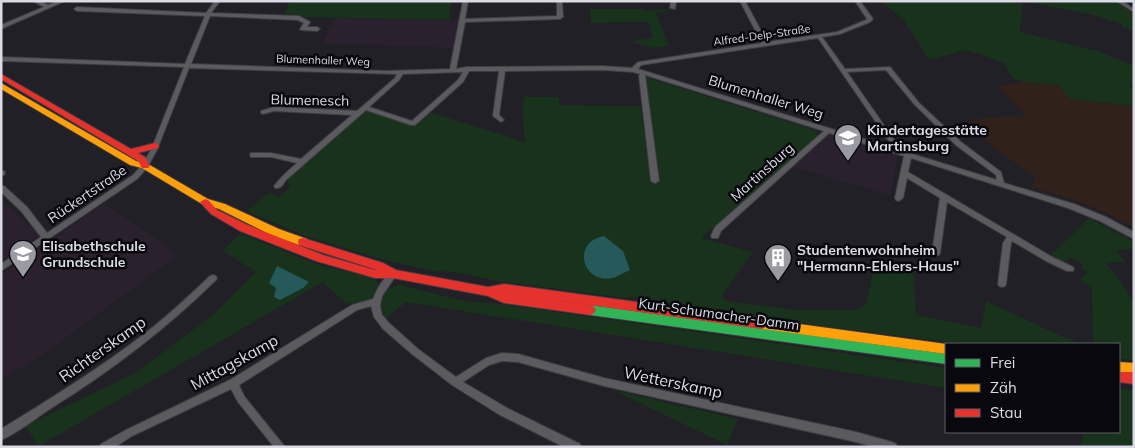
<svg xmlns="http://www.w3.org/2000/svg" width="1135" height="448" font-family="Mulish,sans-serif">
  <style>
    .commercial { fill: #30211b }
    .education { fill: #2b212e }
    .green { fill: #18321c }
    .water { fill: #25595a }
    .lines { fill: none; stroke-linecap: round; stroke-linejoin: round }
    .street-casing { stroke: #3c3c42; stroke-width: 2 }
    .fast-casing { stroke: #3c3c42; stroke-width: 2 }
    .slow-casing { stroke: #3c3c42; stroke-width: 2 }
    .jam-casing { stroke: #3c3c42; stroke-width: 2 }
    .street { fill: #5a5a5f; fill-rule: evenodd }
    .fast { fill: #30b455; fill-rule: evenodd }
    .slow { fill: #ff9f0a; fill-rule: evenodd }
    .jam { fill: #e5322d; fill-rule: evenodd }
    .labels { text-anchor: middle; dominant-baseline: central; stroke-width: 5; stroke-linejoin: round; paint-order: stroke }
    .far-street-label { font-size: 11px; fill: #dadbe4; stroke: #08080e }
    .street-label { font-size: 14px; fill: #dadbe4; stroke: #08080e }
    .poi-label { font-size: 14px; font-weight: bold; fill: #dadbe4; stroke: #08080e; text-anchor: start }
    .near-street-label { font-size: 16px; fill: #dadbe4; stroke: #08080e }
  </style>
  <rect width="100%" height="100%" fill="#202026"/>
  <!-- commercial -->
  <path class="commercial" d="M 1025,82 L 1058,85 L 1069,99 L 1134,106 L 1134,228 L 1108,214 L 1079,202 L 1031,187 L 1036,177 L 999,152 L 965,123 L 986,117 L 1026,116 L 997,86 Z"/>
  <!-- education -->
  <path class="education" d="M 336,18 L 458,21 L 453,48 L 322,43 Z
    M 829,134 L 898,156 L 890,195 L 793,167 Z
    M 1,200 L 40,235 L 1,261 Z
    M 104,204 L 167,246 L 165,248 L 177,256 L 49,350 L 1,380 L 1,275 Z"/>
  <!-- green -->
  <path class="green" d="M 290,1 L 452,1 L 449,16 L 452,20 L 306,17 L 284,13 Z
    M 880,1 L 1010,1 L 1023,4 L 1020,32 L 1098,51 L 1134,66 L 1134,80 L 1130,85 L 1134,94 L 1134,106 L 1069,99 L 1058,85 L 1025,82 L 1014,79 L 1003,62 L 966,50 L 929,60 L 903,19 Z
    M 1021,1 L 1115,1 L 1134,14 L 1134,31 L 1122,27 L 1122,24 L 1090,14 Z
    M 590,9 L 646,9 L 646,11 L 666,9 L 667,11 L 656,13 L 669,46 L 655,48 L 635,44 L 633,41 L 652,38 L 649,22 L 591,23 Z
    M 645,77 L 817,131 L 818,136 L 701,238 L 753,252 L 722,295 L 726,301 L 796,310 L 859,310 L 866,304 L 874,269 L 878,269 L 879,262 L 914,274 L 916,315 L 981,328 L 986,301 L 1054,333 L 1082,344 L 964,344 L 736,315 L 632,297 L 625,298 L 497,281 L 453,272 L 433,271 L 384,260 L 305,236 L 247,211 L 270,192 L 279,197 L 290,187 L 287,179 L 365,110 L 413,126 L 429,112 L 525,142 L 522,109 L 524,97 L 559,97 L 559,105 L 640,106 L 651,179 L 660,179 Z
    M 1089,218 L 1134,242 L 1134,249 L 1116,250 L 1126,262 L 1106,263 L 1127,291 L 1134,304 L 1134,360 L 1119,359 L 1119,344 L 1093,344 L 1092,288 L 1080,280 L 1087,272 L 1081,268 L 1083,265 L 1071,258 L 1068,261 L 1056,260 L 1050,256 Z
    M 240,233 L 316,264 L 373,278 L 379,283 L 373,297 L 369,300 L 347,304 L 323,282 L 39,446 L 25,426 L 135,373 L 215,313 L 256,272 L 223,251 Z
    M 399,285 C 433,292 459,303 494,303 L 946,368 L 946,388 L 406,302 L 386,318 L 379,306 C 382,295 387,287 399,285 Z
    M 1119,389 L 1134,390 L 1134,447 L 1081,447 L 1084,432 L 1119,432 Z
    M 613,390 L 738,419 L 727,445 Z"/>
  <!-- water -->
  <path class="water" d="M 604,236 L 623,251 L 630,270 C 624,272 618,277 612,278 C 582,284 571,242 604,236 Z
    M 277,266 L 309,282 L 303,288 L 280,300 L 274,297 L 276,288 L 269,283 Z"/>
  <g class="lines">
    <defs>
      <path id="street" d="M 33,1 L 40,1 L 48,5 L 58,1 L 65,1 L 1,29 L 1,25 L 44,7 Z
        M 215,1 L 220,1 L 211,13 L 299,16 L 310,22 L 307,27 L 317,27 L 320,29 L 317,31 L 301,30 L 300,29 L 304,23 L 298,20 L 210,16 L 191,64 L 385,71 L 450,69 L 463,1 L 468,1 L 465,19 L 557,16 L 557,1 L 562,1 L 563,17 L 560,19 L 465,22 L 456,69 L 467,67 L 602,66 L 632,68 L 637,63 L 639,62 L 762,43 L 740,1 L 745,1 L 767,42 L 837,32 L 866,20 L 867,19 L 855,1 L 860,1 L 873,19 L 870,22 L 840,34 L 822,37 L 845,69 L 890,67 L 919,103 L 961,142 L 1001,172 L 1004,183 L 1074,204 L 1106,217 L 1134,232 L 1134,239 L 1100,221 L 1068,208 L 911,158 L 908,172 L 1052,257 L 1073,267 L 1074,269 L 1073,271 L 1067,271 L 1046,261 L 1012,241 L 1011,243 L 1006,284 L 1005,286 L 1002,287 L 999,286 L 998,284 L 1003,243 L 1007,237 L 947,202 L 940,253 L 939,255 L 933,255 L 932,253 L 940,198 L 907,178 L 903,198 L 899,201 L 896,200 L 895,198 L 904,156 L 829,133 L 721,231 L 718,238 L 712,238 L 711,236 L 715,227 L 824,131 L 645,75 L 659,181 L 655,183 L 651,181 L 639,76 L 640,74 L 633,72 L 602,70 L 505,71 L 499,115 L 504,120 L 501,122 L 493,116 L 499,71 L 469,71 L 463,82 L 415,125 L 411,125 L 366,110 L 286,180 C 283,184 281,189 275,188 L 274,186 C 281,177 289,170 297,163 L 271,157 L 251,157 L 250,155 L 251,153 L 271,153 L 301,159 L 352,115 L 274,111 L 263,114 L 261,113 L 261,111 L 274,107 L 357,111 L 395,78 L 397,74 L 189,68 L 157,150 L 147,168 L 137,179 L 1,271 L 1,264 L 41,237 L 21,211 L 1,192 L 1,186 L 4,186 L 27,207 L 47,233 L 133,175 L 142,165 L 151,150 L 184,67 L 1,61 L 1,57 L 185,64 L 205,16 L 77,11 L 74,9 L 77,7 L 206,13 ZM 818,38 L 891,144 L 890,147 L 638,69 L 641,65 ZM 886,70 L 915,105 L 957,146 L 996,175 L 997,180 L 896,149 L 897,144 L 847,72 ZM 463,72 L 458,80 L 412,121 L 369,107 L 399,80 L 403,74 Z
        M 671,1 L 676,1 L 675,9 L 670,8 Z
        M 1116,1 L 1122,1 L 1134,9 L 1134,12 Z
        M 1,171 L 4,171 L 5,173 L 4,175 L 1,175 Z
        M 393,271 L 396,272 L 397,274 L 382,296 L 380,306 L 382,315 L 389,323 L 418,349 L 456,377 L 486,358 L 502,353 L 518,354 L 604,378 L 856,432 L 892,442 L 896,444 L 897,447 L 874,447 L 856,442 L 604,386 L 518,362 L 502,361 L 489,365 L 463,382 L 507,408 L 580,444 L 581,447 L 564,447 L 500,415 L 452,385 L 412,354 L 383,329 L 374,317 L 371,306 L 357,310 L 239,385 L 244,396 L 285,447 L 274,447 L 238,402 L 231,389 L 132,436 L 115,447 L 100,447 L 101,444 L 126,430 L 230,380 L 352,305 L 373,299 C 377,289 384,276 393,271 Z
        M 213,275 L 216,276 L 217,278 L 216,280 C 166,329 112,370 53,407 C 37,417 18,433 1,440 L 1,429 C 47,401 92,373 135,341 C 162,321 186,299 210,276 Z"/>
      <path id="fast" d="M 590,305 L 946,354 L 946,364 L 590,315 L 586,313 L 584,310 L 586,307 Z"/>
      <path id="slow" d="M 1,83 L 136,161 L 148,164 L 208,199 L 225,204 L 279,229 L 307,239 L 308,242 L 307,245 L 299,245 L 271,235 L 219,209 L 202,204 L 142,168 L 130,165 L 1,89 Z
        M 762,319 L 946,344 L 946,354 L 762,329 L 758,327 L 756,324 L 758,321 Z
        M 1119,362 L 1134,363 L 1134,373 L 1119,372 Z"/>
      <path id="jam" d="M 1,74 L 131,149 L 155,143 L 158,144 L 159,146 L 158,148 L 138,153 L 145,157 L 150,166 L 148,168 L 142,168 L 138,161 L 1,79 Z
        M 205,199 L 208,200 L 217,210 L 248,225 L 323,255 L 375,270 L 377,270 L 299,245 L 298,242 L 299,239 L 303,238 L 383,263 L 396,270 L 488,287 L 504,284 L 762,319 L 766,321 L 768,324 L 766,327 L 762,329 L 503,293 L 590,305 L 594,307 L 596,310 L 594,313 L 590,315 L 504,303 L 488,296 L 393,278 L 375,278 L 316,261 L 240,231 L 211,214 L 200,202 Z
        M 1119,372 L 1134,372 L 1134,384 L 1119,382 Z"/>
    </defs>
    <!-- street casing -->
    <use href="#street" class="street-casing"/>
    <!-- fast casing -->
    <use href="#fast" class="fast-casing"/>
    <!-- slow casing -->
    <use href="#slow" class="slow-casing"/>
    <!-- jam casing -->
    <use href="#jam" class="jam-casing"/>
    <!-- street -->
    <use href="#street" class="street"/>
    <!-- fast -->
    <use href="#fast" class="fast"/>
    <!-- slow -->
    <use href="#slow" class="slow"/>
    <!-- jam -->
    <use href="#jam" class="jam"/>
  </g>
  <!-- icons -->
  <defs>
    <symbol id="school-pin" viewBox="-11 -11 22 30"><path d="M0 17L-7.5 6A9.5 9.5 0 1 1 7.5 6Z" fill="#999aa2" stroke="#08080e"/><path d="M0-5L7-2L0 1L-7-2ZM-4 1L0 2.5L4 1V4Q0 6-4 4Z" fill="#fff"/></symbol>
    <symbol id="building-pin" viewBox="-11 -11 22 30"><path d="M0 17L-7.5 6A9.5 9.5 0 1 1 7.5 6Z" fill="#999aa2" stroke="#08080e"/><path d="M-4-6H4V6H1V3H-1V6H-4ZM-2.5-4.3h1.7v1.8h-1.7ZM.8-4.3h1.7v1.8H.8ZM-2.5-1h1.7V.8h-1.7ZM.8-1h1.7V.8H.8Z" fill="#fff"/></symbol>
  </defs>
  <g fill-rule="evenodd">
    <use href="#school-pin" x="832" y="122" width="32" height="43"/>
    <use href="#school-pin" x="7" y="238" width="32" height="43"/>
    <use href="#building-pin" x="762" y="242" width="32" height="43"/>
  </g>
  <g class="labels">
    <!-- far-street labels -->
    <g class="far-street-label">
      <text transform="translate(762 35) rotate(-8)">Alfred-Delp-Straße</text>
      <text transform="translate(323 60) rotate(2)">Blumenhaller Weg</text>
    </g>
    <!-- street labels -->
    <g class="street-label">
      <text transform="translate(766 97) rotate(17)">Blumenhaller Weg</text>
      <text transform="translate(310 100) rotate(1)">Blumenesch</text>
      <text transform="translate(762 172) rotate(-42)">Martinsburg</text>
      <text transform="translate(87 194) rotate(-34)">Rückertstraße</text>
      <text transform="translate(719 314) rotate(8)">Kurt-Schumacher-Damm</text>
    </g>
    <!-- poi labels -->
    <g class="poi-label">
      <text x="867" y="130">Kindertagesstätte<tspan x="867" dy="16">Martinsburg</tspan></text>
      <text x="42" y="246">Elisabethschule<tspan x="42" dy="16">Grundschule</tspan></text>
      <text x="797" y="250">Studentenwohnheim<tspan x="797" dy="16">"Hermann-Ehlers-Haus"</tspan></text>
    </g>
    <!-- near-street labels -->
    <g class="near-street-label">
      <text transform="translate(102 349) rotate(-35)">Richterskamp</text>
      <text transform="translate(234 362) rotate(-29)">Mittagskamp</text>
      <text transform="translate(673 382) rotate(12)">Wetterskamp</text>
    </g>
  </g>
  <!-- border -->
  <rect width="1135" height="448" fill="none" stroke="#dadbe4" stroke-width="5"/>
  <!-- legend -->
  <rect x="945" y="343" width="175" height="90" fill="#08080e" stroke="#5c5c64"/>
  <rect x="955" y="359" width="25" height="8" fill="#30b455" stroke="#5c5c64"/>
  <text x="990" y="368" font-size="15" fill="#dadbe4">Frei</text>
  <rect x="955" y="384" width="25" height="8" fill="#ff9f0a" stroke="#5c5c64"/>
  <text x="990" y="393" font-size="15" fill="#dadbe4">Zäh</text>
  <rect x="955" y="409" width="25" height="8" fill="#e5322d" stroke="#5c5c64"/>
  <text x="990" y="418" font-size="15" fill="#dadbe4">Stau</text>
</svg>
